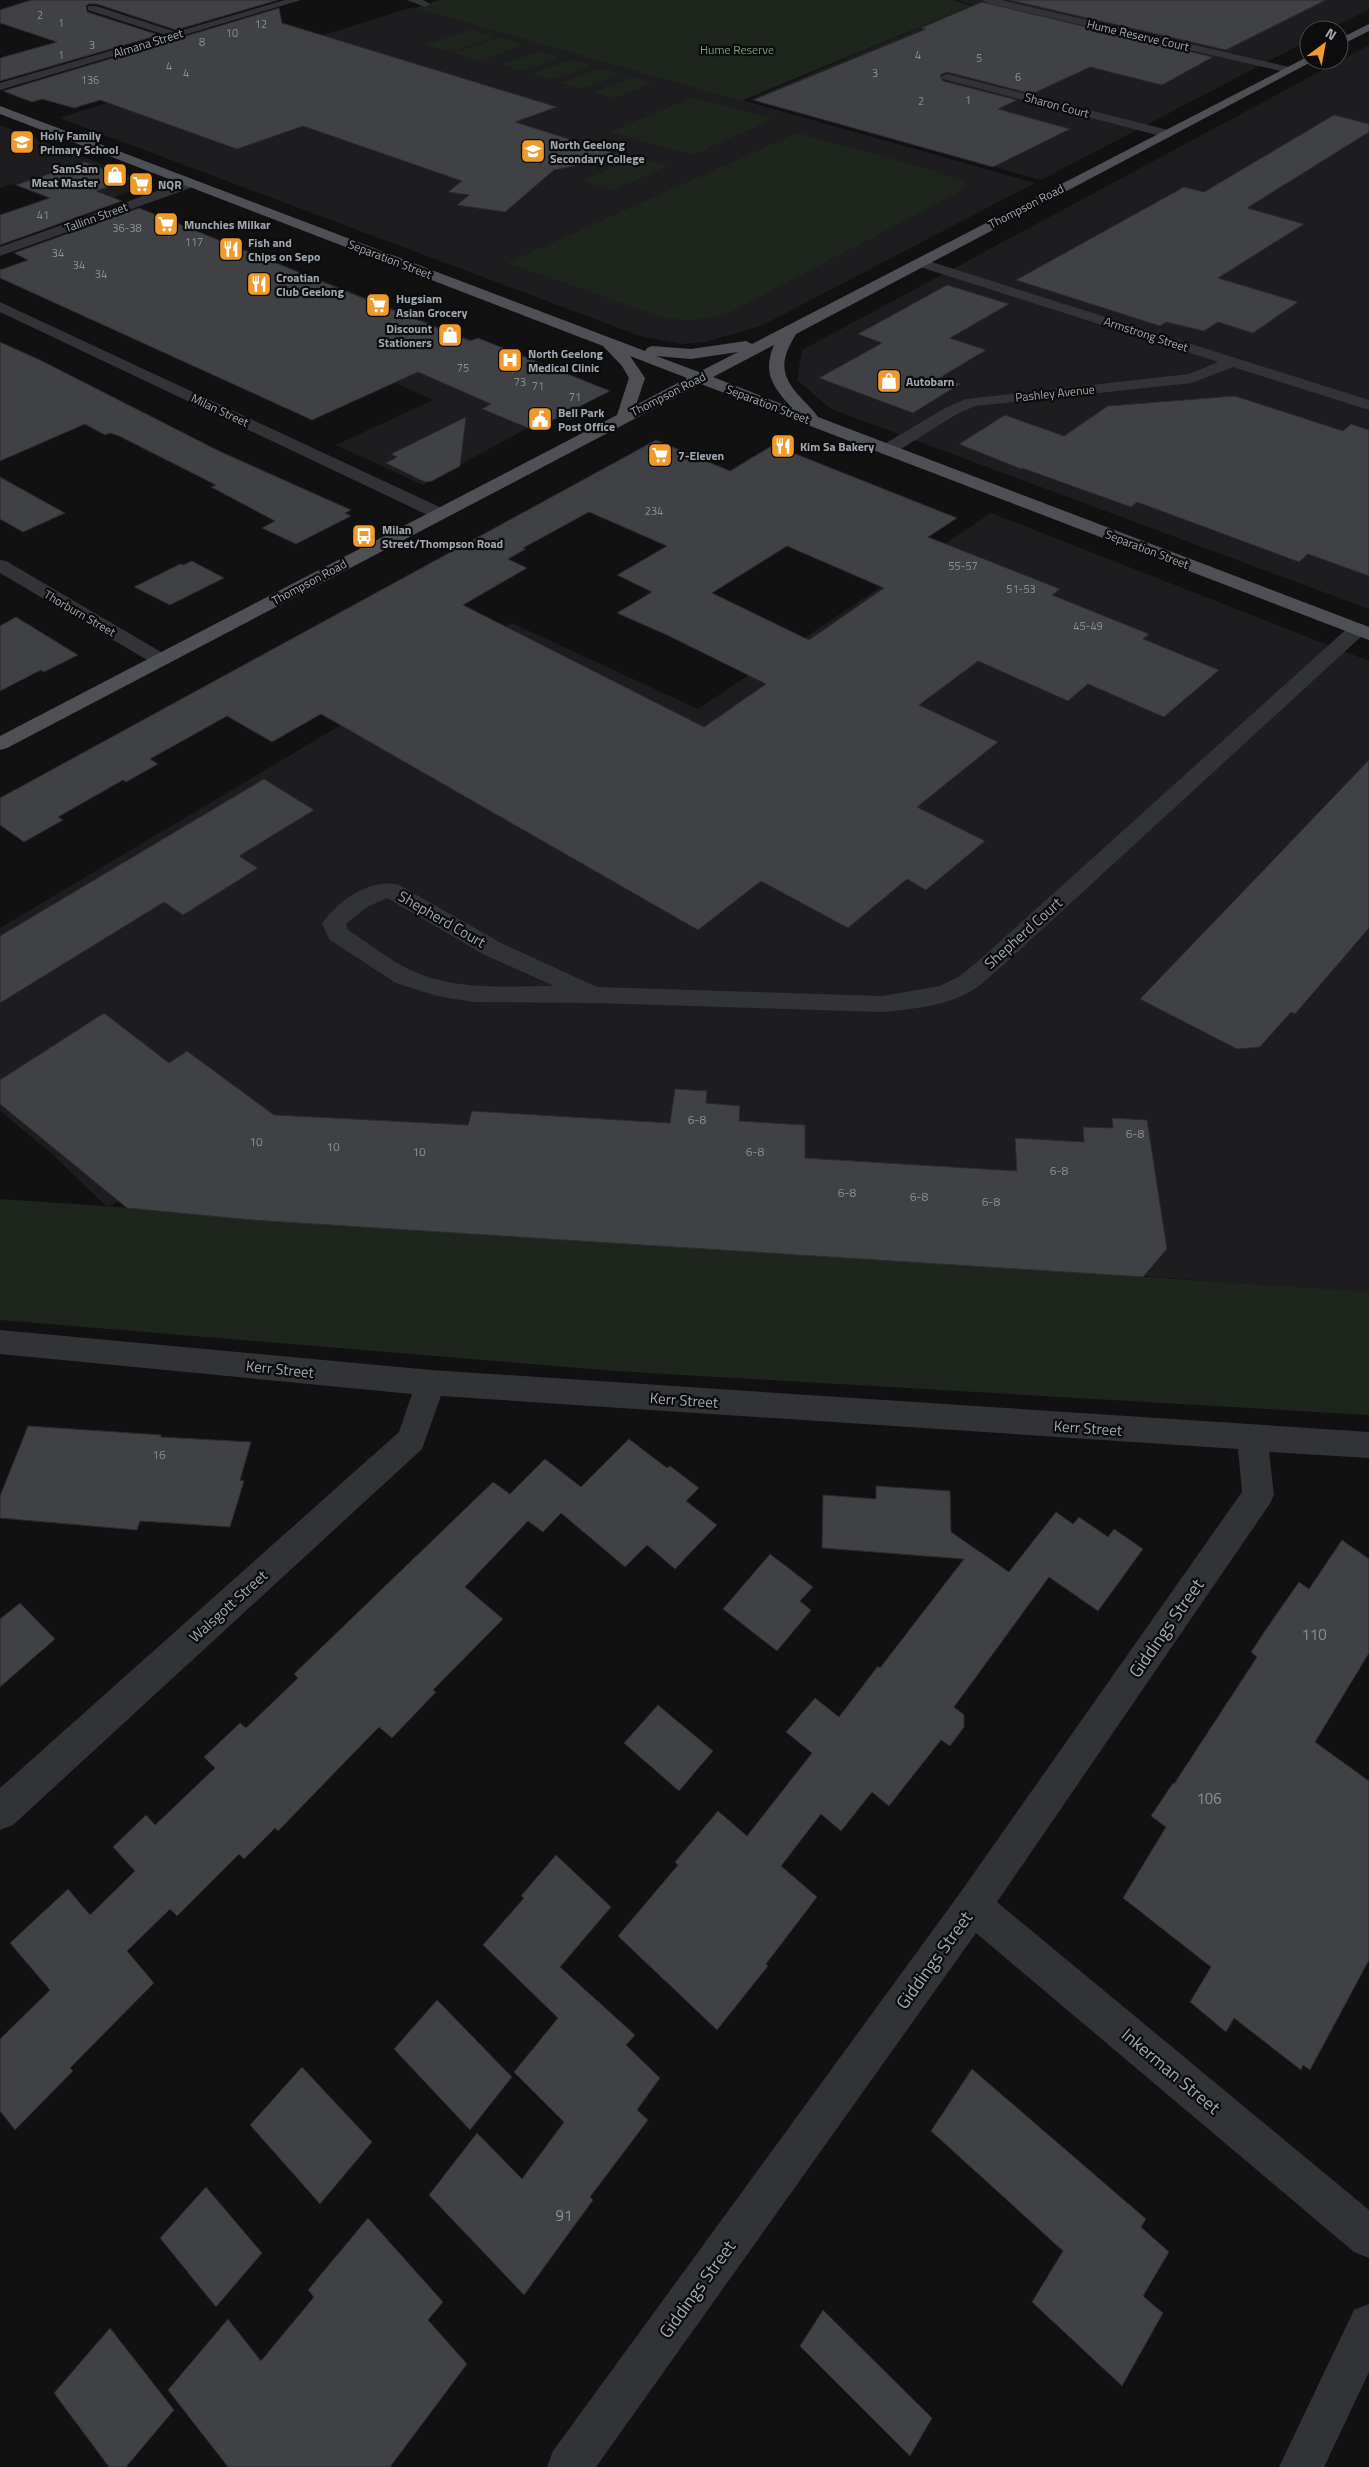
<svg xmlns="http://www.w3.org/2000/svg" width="1369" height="2467" font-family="'Titillium Web',sans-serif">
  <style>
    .built { fill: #1d1d1f }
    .green { fill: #1d251d }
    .building { fill: #404145; stroke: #2b2b2e; fill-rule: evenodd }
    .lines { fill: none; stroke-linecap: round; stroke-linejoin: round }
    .minor { fill: #323337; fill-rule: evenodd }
    .major { fill: #4e5056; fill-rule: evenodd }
    .labels { text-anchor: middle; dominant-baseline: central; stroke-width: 4.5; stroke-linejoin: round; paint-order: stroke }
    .far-number-label { font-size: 11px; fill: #8a8f98 }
    .far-street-label { font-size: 12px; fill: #a2a9b3; stroke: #0c0c0d }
    .far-park-label { font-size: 12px; fill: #7a9e79; stroke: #0c0c0d }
    .far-poi-label { font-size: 12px; font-weight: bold; fill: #a2a9b3; stroke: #0c0c0d; text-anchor: start }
    .number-label { font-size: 12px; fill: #8a8f98 }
    .street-label { font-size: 15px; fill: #a2a9b3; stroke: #0c0c0d }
    .near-number-label { font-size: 15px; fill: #8a8f98 }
    .near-street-label { font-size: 18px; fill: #a2a9b3; stroke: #0c0c0d }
  </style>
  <rect width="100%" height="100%" fill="#111112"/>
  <!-- built -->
  <path class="built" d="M 957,0 L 1369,0 L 1369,9 L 1329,30 L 1309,30 L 1309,40 L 1041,180 L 751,99 L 972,5 Z
    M 413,7 L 1035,183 L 761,326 L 705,342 L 681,344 L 640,336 L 59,118 Z
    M 1369,45 L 1369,609 L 831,409 L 797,380 L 802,350 Z
    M 0,125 L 89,159 L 145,180 L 142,187 L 80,211 L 13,184 L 0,188 Z
    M 144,210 L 508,354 L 533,425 L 423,485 L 336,445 L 433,400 L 74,236 Z
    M 991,513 L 1369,661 L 1369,1293 L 121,1200 L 107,1207 L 52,1154 L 0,1111 L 0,928 L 512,623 L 698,709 Z"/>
  <!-- green -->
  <path class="green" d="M 439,0 L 953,0 L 971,6 L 741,101 L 415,8 Z
    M 470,30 L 495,37 L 450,52 L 425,45 Z
    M 499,38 L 524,45 L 480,61 L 454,53 Z
    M 541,51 L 560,57 L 521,71 L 501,65 Z
    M 571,60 L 590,65 L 551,80 L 531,74 Z
    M 601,68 L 621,74 L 581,89 L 561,83 Z
    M 633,77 L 653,83 L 614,98 L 593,92 Z
    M 693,97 L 773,119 L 693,155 L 610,132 Z
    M 797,133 L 933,170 L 966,183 L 961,191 L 725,315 C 704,320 686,321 665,318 L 507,263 Z
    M 637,157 L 668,166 L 613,190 L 582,181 Z
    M 0,1199 L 1369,1292 L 1369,1415 L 615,1371 L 0,1320 Z"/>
  <!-- building -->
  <path class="building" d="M 31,0 L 278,0 L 176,30 L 97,4 L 88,4 L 86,6 L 87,12 L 159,35 L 0,81 L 0,58 L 57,42 L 0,23 L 0,10 Z
    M 1009,0 L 1326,0 L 1226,50 Z
    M 982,2 L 1213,57 L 1162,85 L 1090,67 L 1032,94 L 947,72 L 940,75 L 943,81 L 1017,100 L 998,109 L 1070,129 L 993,167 L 753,100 L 926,29 L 921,28 Z
    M 279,8 L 282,23 L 557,107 L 515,122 L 623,156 L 554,170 L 505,212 L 457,205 L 469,195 L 448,192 L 462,181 L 303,126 L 237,149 L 100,100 L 74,108 L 42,99 L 32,102 L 3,91 Z
    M 1334,115 L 1369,124 L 1369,132 L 1247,208 L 1304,224 L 1218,278 L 1298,302 L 1253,333 L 1218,322 L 1204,331 L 1166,322 L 1160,326 L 1016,280 L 1184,187 L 1204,192 Z
    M 85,162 L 130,179 L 96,191 L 122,201 L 0,245 L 0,215 L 50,198 L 16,185 Z
    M 139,208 L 470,341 L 478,338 L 610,391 L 533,430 L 482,409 L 491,404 L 418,372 L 312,420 L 0,278 L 0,270 L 28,260 L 14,253 Z
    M 947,285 L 1009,304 L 950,338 L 986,350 L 941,377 L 960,384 L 913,413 L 819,378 L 882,343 L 858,334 Z
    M 0,342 L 40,360 L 219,451 L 351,510 L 345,513 L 351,516 L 296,544 L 262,528 L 275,521 L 211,487 L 216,485 L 119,436 L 110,433 L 105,435 L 85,424 L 0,461 Z
    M 1235,396 L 1343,431 L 1351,424 L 1369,430 L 1369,576 L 1308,554 L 1299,562 L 1137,502 L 1131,507 L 1022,468 L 1021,469 L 959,444 L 1005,415 L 1064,436 L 1108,406 Z
    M 466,417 L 460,466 L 432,481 L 425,482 L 386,463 L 397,457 L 391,454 Z
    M 656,440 L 730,471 L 773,445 L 957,518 L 928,537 L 1060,589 L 1052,595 L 1149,634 L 1143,639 L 1219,670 L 1164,717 L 1088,684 L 1068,701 L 978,661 L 919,705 L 998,742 L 917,807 L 985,841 L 926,890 L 907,879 L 848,928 L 761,881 L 698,930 L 321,714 L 272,742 L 227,716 L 150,759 L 158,764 L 126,782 L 123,780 L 58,817 L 63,820 L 24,842 L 0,825 L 0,798 ZM 589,512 L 667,546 L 617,575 L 652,592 L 617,613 L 667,635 L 766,684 L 704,727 L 463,605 L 527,568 L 508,559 L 526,549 L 523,548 ZM 787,546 L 884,588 L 809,640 L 712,593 Z
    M 0,477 L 65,513 L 23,532 L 0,519 Z
    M 192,561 L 224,578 L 170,605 L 134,587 L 180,564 L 183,565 Z
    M 16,617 L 78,655 L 44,672 L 41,670 L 0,691 L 0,626 Z
    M 1369,760 L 1369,928 L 1295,1014 L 1291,1012 L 1260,1047 L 1237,1049 L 1140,999 Z
    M 264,779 L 314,810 L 239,856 L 258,868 L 183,915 L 164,902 L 0,1003 L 0,936 Z
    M 104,1013 L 169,1063 L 187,1051 L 274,1115 L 468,1125 L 472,1111 L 670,1123 L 675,1089 L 707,1091 L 706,1103 L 740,1106 L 739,1121 L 805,1125 L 805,1158 L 1017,1171 L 1015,1138 L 1084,1142 L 1083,1127 L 1113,1128 L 1112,1118 L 1147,1120 L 1167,1249 L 1143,1277 L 252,1220 L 127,1208 L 0,1104 L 0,1080 Z
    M 28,1426 L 161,1435 L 161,1437 L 251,1442 L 240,1480 L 244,1481 L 230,1527 L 140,1521 L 137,1530 L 0,1518 L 0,1496 Z
    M 629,1439 L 667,1468 L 670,1466 L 699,1488 L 686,1501 L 717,1525 L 675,1569 L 647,1545 L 625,1567 L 561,1513 L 543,1532 L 528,1521 L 465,1587 L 503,1619 L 433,1690 L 436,1692 L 392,1738 L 379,1727 L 278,1831 L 275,1828 L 244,1859 L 239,1854 L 177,1916 L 170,1909 L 127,1951 L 154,1983 L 70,2068 L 73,2071 L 15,2130 L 0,2111 L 0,2039 L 50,1990 L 10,1943 L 68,1889 L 90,1915 L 135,1871 L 113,1847 L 146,1815 L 155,1825 L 215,1768 L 204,1757 L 240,1723 L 246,1728 L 298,1678 L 294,1674 L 493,1482 L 510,1494 L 545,1459 L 581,1487 Z
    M 876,1486 L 950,1491 L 951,1532 L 1009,1572 L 1056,1512 L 1073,1524 L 1079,1517 L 1108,1537 L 1114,1529 L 1143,1549 L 1098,1611 L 1049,1577 L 954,1707 L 964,1715 L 964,1727 L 950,1746 L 941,1740 L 889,1806 L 872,1792 L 841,1831 L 821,1814 L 781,1866 L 817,1897 L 766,1964 L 768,1966 L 717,2030 L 618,1936 L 678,1865 L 675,1862 L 718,1811 L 747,1836 L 812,1753 L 786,1732 L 815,1698 L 839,1717 L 878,1666 L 880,1668 L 964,1559 L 822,1548 L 823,1495 L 876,1499 Z
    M 1342,1540 L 1369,1559 L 1369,1653 L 1315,1742 L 1369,1781 L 1369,1960 L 1310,2070 L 1303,2065 L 1301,2070 L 1234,2018 L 1226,2032 L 1190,2002 L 1211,1967 L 1123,1898 L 1166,1827 L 1151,1816 L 1173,1783 L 1174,1784 L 1257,1657 L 1251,1652 L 1271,1622 L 1299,1582 L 1309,1589 Z
    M 770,1554 L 813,1587 L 800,1601 L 811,1610 L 777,1651 L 723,1609 Z
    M 20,1603 L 55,1639 L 0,1687 L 0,1619 Z
    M 658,1705 L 713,1751 L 679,1791 L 624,1743 Z
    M 556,1855 L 611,1907 L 560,1967 L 635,2035 L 626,2045 L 660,2078 L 637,2110 L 648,2120 L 590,2197 L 593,2200 L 524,2295 L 429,2195 L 477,2133 L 522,2179 L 564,2122 L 514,2072 L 558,2018 L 483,1945 L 524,1898 L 521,1896 Z
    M 437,2000 L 512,2077 L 470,2130 L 394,2049 Z
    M 302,2067 L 372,2142 L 320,2204 L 250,2125 Z
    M 972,2069 L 1146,2219 L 1141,2227 L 1169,2252 L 1143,2296 L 1163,2313 L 1122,2386 L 1032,2302 L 1063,2251 L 931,2131 Z
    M 206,2187 L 262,2253 L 216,2307 L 160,2238 Z
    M 368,2218 L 443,2302 L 428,2320 L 467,2364 L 390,2467 L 228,2467 L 168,2390 L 228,2319 L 261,2361 L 314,2297 L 308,2290 Z
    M 823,2310 L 932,2418 L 910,2456 L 800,2346 Z
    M 110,2328 L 174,2410 L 126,2467 L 109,2467 L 54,2393 Z"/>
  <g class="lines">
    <!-- minor -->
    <path class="minor" d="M 285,0 L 301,0 L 0,90 L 0,83 L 165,35 L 88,10 L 88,6 L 96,6 L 176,32 Z
      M 407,0 L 423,0 L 430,4 L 425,7 Z
      M 982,0 L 1001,0 L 1289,67 L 1295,70 L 1289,73 L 987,3 Z
      M 947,74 L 1172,131 L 1174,134 L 1168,138 L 943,79 L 941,77 Z
      M 191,179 L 197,183 L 196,186 L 0,256 L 0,247 Z
      M 922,259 L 1369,400 L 1369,410 L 1233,367 L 1192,383 L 975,406 L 957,414 L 893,454 L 881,454 L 879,450 L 881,446 L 945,408 L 966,399 L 1189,374 L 1218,362 L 917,266 L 915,263 L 917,260 Z
      M 0,302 L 446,510 L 449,514 L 446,518 L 434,518 L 0,312 Z
      M 0,560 L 6,561 L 168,656 L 171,660 L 168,664 L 154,664 L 0,573 Z
      M 1358,623 L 1365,625 L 1368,629 L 1365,633 L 1000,968 C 992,974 985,982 976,988 C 949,1006 913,1009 882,1012 L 594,1003 L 473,1002 L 437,996 L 396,983 L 330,940 L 322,924 C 337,901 371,877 399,885 L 501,943 L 597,987 L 882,996 L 940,986 L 960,976 L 984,956 L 1351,625 ZM 387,898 L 485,955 L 554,986 C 508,986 456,991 413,971 C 390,961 369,943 348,930 L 346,924 L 367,907 Z
      M 0,1330 L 431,1370 L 1369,1432 L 1369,1458 L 1269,1452 L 1274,1495 L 1269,1505 L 997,1902 L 1369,2210 L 1369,2258 L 1354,2252 L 976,1933 L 596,2467 L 547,2467 L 553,2451 L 960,1893 L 1242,1492 L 1238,1449 L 441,1396 L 422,1449 L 13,1825 L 0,1830 L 0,1788 L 399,1432 L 412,1394 L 0,1354 Z
      M 1369,2304 L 1369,2372 L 1324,2467 L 1279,2467 L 1354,2310 Z"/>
    <!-- major -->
    <path class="major" d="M 1369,24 L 1369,31 L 1339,46 L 1339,39 Z
      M 1309,56 L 1309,60 L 1313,61 L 796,334 C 779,362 780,376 803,400 C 808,405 814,411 818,417 L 1369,627 L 1369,640 L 701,384 L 7,748 L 0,750 L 0,736 L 617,415 L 629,378 L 622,366 L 603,346 L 0,114 L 0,106 L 645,351 L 647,348 L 652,346 L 691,349 L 746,341 L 752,344 ZM 774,345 C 762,373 773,387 792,408 L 713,377 ZM 738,352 L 699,372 L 656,356 L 691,359 ZM 630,356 L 687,378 L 636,405 L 645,378 Z"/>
  </g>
  <!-- icons -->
  <defs>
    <symbol id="school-square" viewBox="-11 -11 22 22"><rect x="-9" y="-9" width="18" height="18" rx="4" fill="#f09a2b" stroke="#0c0c0d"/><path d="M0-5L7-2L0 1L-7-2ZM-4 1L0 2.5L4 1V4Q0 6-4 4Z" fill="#fff"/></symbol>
    <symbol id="shop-square" viewBox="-11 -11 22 22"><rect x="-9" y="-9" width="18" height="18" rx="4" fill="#f09a2b" stroke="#0c0c0d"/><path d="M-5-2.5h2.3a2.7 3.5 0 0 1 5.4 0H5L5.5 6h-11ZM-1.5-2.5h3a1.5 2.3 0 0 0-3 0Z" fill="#fff"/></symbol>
    <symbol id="supermarket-square" viewBox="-11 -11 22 22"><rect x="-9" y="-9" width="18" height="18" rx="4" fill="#f09a2b" stroke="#0c0c0d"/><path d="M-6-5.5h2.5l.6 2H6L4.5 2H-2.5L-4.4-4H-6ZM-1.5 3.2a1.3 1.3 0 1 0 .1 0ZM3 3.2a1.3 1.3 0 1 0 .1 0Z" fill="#fff"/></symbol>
    <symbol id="restaurant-square" viewBox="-11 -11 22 22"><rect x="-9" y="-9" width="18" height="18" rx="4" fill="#f09a2b" stroke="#0c0c0d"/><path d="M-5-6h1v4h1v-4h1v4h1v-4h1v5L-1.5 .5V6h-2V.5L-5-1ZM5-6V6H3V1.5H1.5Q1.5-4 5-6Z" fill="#fff"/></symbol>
    <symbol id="hospital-square" viewBox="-11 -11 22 22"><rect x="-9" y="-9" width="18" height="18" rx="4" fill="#f09a2b" stroke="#0c0c0d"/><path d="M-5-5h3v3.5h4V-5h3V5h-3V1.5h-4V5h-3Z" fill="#fff"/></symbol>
    <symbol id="civic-square" viewBox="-11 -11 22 22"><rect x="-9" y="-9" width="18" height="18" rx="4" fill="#f09a2b" stroke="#0c0c0d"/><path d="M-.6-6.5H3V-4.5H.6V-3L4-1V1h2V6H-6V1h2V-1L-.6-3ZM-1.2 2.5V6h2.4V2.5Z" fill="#fff"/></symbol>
    <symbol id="bus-square" viewBox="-11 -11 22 22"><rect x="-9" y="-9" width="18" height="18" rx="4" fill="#f09a2b" stroke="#0c0c0d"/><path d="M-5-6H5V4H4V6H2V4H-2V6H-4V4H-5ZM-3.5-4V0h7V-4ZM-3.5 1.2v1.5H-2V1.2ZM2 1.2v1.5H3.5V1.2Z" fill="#fff"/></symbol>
  </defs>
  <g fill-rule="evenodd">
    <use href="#school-square" x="8" y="128" width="28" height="28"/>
    <use href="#school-square" x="519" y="137" width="28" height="28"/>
    <use href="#shop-square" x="101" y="161" width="28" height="28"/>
    <use href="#supermarket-square" x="127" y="170" width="28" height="28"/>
    <use href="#supermarket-square" x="152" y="210" width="28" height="28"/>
    <use href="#restaurant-square" x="217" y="235" width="28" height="28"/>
    <use href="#restaurant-square" x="245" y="270" width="28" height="28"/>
    <use href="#supermarket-square" x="364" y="291" width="28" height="28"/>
    <use href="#shop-square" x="436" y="321" width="28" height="28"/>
    <use href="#hospital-square" x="496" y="346" width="28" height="28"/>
    <use href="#shop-square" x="875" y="367" width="28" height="28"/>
    <use href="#civic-square" x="526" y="405" width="28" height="28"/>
    <use href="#restaurant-square" x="769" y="432" width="28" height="28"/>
    <use href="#supermarket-square" x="646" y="441" width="28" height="28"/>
    <use href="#bus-square" x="350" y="522" width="28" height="28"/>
  </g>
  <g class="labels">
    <!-- far-number labels -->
    <g class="far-number-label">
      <text x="40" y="15">2</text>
      <text x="61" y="23">1</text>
      <text x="261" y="24">12</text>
      <text x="232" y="33">10</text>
      <text x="202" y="42">8</text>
      <text x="92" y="45">3</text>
      <text x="61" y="55">1</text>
      <text x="918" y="55">4</text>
      <text x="979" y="58">5</text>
      <text x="169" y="66">4</text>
      <text x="186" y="73">4</text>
      <text x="875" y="73">3</text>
      <text x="1018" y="77">6</text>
      <text x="90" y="80">136</text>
      <text x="968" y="100">1</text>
      <text x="921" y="101">2</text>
      <text x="43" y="215">41</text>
      <text x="127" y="228">36-38</text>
      <text x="194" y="242">117</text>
      <text x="58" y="253">34</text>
      <text x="79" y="265">34</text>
      <text x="101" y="274">34</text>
      <text x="463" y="368">75</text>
      <text x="520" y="382">73</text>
      <text x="538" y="386">71</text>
      <text x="575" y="397">71</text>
      <text x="654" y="511">234</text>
      <text x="963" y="566">55-57</text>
      <text x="1021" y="589">51-53</text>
      <text x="1088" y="626">45-49</text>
    </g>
    <!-- far-street labels -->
    <g class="far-street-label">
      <text transform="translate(1138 35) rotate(13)">Hume Reserve Court</text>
      <text transform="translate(148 43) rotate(-17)">Almana Street</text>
      <text transform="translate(1057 105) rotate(15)">Sharon Court</text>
      <text transform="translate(1026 206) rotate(-27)">Thompson Road</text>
      <text transform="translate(96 217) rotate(-20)">Tallinn Street</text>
      <text transform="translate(390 259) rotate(21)">Separation Street</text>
      <text transform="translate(1146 334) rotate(18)">Armstrong Street</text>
      <text transform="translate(1055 393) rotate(-6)">Pashley Avenue</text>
      <text transform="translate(668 394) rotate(-27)">Thompson Road</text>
      <text transform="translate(768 404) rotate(21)">Separation Street</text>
      <text transform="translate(220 410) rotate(25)">Milan Street</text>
      <text transform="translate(1147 549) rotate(21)">Separation Street</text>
      <text transform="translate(309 582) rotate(-28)">Thompson Road</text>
      <text transform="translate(80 613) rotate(30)">Thorburn Street</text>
    </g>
    <!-- far-park labels -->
    <g class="far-park-label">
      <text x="737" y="49">Hume Reserve</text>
    </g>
    <!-- far-poi labels -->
    <g class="far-poi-label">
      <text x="40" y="135">Holy Family<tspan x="40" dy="14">Primary School</tspan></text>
      <text x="550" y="144">North Geelong<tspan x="550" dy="14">Secondary College</tspan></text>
      <text x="98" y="168" text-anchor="end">SamSam<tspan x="98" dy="14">Meat Master</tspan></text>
      <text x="158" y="184">NQR</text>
      <text x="184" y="224">Munchies Milkar</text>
      <text x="248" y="242">Fish and<tspan x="248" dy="14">Chips on Sepo</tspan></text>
      <text x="276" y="277">Croatian<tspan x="276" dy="14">Club Geelong</tspan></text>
      <text x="396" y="298">Hugsiam<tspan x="396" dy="14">Asian Grocery</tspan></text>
      <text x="432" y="328" text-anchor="end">Discount<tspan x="432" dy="14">Stationers</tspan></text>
      <text x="528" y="353">North Geelong<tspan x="528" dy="14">Medical Clinic</tspan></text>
      <text x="906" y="381">Autobarn</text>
      <text x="558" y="412">Bell Park<tspan x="558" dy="14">Post Office</tspan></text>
      <text x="800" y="446">Kim Sa Bakery</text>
      <text x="678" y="455">7-Eleven</text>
      <text x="382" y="529">Milan<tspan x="382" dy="14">Street/Thompson Road</tspan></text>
    </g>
    <!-- number labels -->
    <g class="number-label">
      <text x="697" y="1119">6-8</text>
      <text x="1135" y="1133">6-8</text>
      <text x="256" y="1141">10</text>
      <text x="333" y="1146">10</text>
      <text x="419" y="1151">10</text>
      <text x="755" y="1151">6-8</text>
      <text x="1059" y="1170">6-8</text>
      <text x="847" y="1192">6-8</text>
      <text x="919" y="1196">6-8</text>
      <text x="991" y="1201">6-8</text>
      <text x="159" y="1454">16</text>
    </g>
    <!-- street labels -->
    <g class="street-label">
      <text transform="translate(442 919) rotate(30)">Shepherd Court</text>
      <text transform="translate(1023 933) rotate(-42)">Shepherd Court</text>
      <text transform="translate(280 1369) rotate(6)">Kerr Street</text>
      <text transform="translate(684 1400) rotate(4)">Kerr Street</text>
      <text transform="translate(1088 1428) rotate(4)">Kerr Street</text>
      <text transform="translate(228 1606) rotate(-42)">Walsgott Street</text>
    </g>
    <!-- near-number labels -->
    <g class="near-number-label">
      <text x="1314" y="1634">110</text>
      <text x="1209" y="1798">106</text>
      <text x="564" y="2215">91</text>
    </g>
    <!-- near-street labels -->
    <g class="near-street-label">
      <text transform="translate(1166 1628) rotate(-55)">Giddings Street</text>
      <text transform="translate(934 1960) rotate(-54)">Giddings Street</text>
      <text transform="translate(1171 2071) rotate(40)">Inkerman Street</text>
      <text transform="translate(697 2289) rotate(-54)">Giddings Street</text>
    </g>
  </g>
  <!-- north arrow -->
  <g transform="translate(1324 45) rotate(32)"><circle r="24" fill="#0c0c0d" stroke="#484b4f"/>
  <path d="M0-4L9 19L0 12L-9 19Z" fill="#f09a2b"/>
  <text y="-8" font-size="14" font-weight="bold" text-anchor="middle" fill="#a2a9b3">N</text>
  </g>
</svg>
